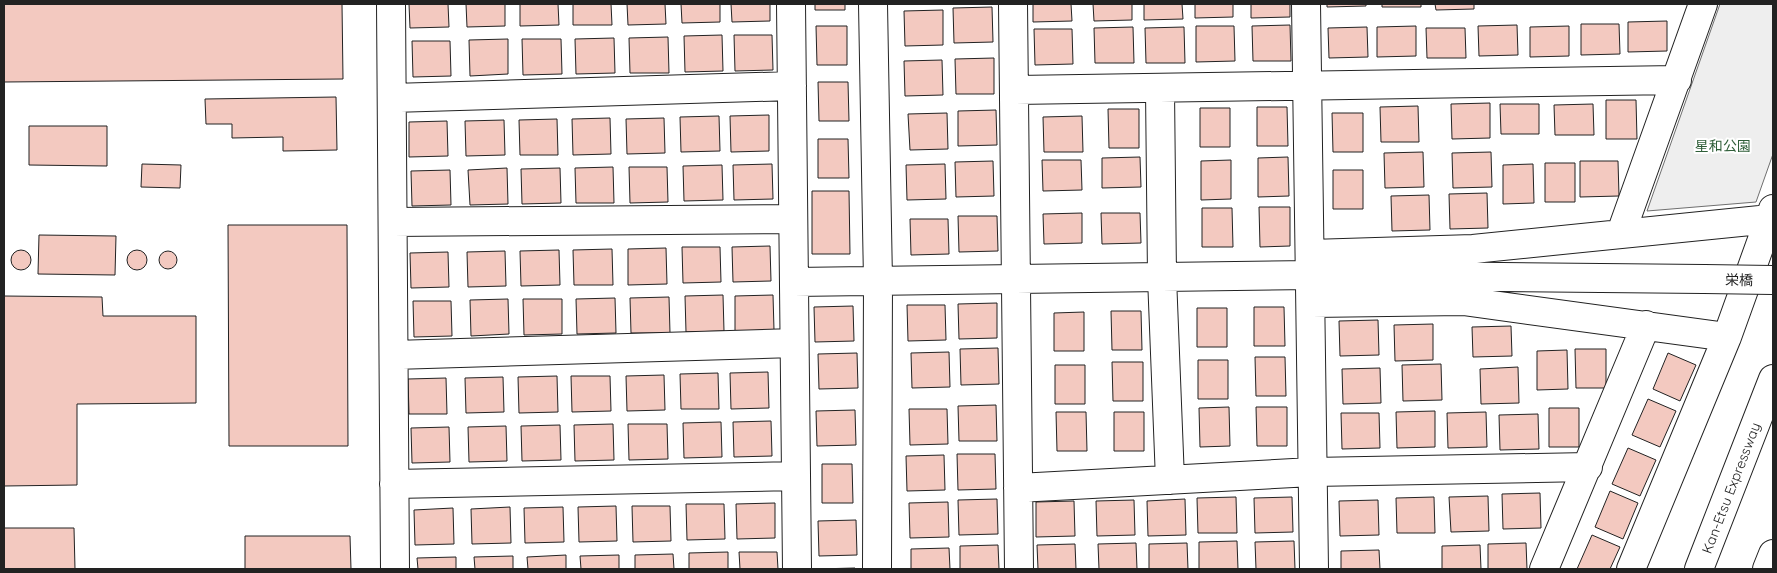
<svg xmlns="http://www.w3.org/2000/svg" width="1777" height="573" font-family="Quicksand,'Noto Sans JP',sans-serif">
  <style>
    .green { fill: #eee; stroke: #6f6f6f }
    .building { fill: #f3c9c0; stroke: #222 }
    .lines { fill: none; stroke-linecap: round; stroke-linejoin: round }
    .minor-casing { stroke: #222; stroke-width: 30 }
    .highway-casing { stroke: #222; stroke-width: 30 }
    .minor { stroke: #fff; stroke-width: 28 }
    .highway { stroke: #fff; stroke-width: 28 }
    .minor-bridge-casing { stroke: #222; stroke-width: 30; stroke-linecap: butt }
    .minor-bridge { stroke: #fff; stroke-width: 28 }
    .labels { text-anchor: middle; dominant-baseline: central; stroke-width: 4; stroke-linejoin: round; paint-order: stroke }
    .park-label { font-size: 14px; fill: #2f5e38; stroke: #fff }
    .street-label { font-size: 14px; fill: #222; stroke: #fff }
  </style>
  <rect width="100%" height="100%" fill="#fff"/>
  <!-- green -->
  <path class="green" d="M 1720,4 L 1773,4 L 1773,154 L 1756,202 L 1647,211 Z"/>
  <!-- building -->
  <path class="building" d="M 4,4 L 342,4 L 343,79 L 4,82 Z
    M 409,4 L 448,4 L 449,27 L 410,28 Z
    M 466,4 L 505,4 L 505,26 L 467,27 Z
    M 520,4 L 558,4 L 559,25 L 520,26 Z
    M 573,4 L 611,4 L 612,25 L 573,25 Z
    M 627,4 L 665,4 L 666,24 L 628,25 Z
    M 681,4 L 720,4 L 720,22 L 682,23 Z
    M 731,4 L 770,4 L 770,21 L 732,22 Z
    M 815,4 L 845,4 L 845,10 L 815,10 Z
    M 1033,4 L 1071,4 L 1072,21 L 1033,22 Z
    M 1093,4 L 1132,4 L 1132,20 L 1094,21 Z
    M 1144,4 L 1182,4 L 1183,19 L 1144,20 Z
    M 1195,4 L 1233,4 L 1233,17 L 1195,18 Z
    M 1251,4 L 1290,4 L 1290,17 L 1251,18 Z
    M 1327,4 L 1366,4 L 1366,6 L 1327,7 Z
    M 1382,4 L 1421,4 L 1421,7 L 1382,7 Z
    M 1435,4 L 1474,4 L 1474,9 L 1436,10 Z
    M 992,7 L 993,42 L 954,43 L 953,8 Z
    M 943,10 L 943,45 L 905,46 L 904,11 Z
    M 1667,21 L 1667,51 L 1628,52 L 1628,22 Z
    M 1581,24 L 1619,24 L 1620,54 L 1581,55 Z
    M 1290,25 L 1291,61 L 1253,61 L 1252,26 Z
    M 1517,25 L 1518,55 L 1479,56 L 1478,26 Z
    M 816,26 L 847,26 L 847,65 L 817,65 Z
    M 1196,26 L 1234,26 L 1235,61 L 1196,62 Z
    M 1416,26 L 1416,56 L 1377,57 L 1377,27 Z
    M 1569,26 L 1569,56 L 1530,57 L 1530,27 Z
    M 1133,27 L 1134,63 L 1095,63 L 1094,28 Z
    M 1184,27 L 1185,63 L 1146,63 L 1145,28 Z
    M 1367,27 L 1368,57 L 1329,58 L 1328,28 Z
    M 1426,28 L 1465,28 L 1466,58 L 1427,58 Z
    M 1034,29 L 1072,29 L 1073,64 L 1035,65 Z
    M 722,35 L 723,71 L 685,72 L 684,36 Z
    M 734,35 L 772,35 L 773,70 L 735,71 Z
    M 668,37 L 669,73 L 630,73 L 629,38 Z
    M 614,38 L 615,73 L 576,74 L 575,39 Z
    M 508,39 L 508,74 L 470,76 L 469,40 Z
    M 522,39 L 561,39 L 562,74 L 523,75 Z
    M 412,41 L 450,41 L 451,76 L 413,77 Z
    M 994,58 L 994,94 L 956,94 L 955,59 Z
    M 942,60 L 943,95 L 905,96 L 904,61 Z
    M 818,82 L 848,82 L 849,121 L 819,121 Z
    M 336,97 L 337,150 L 283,151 L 283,137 L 232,138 L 232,124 L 206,124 L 205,99 Z
    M 1606,100 L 1636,100 L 1637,139 L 1606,139 Z
    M 1490,103 L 1490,138 L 1452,139 L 1451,104 Z
    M 1500,104 L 1539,104 L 1539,134 L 1501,134 Z
    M 1593,104 L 1594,135 L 1555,135 L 1554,105 Z
    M 1418,106 L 1419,142 L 1381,142 L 1380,107 Z
    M 1257,107 L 1287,107 L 1288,146 L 1257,146 Z
    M 1200,108 L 1230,108 L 1230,147 L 1200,147 Z
    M 1108,109 L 1139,109 L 1139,148 L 1109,148 Z
    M 996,110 L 997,145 L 958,146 L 958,111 Z
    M 947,113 L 948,149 L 910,150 L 908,114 Z
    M 1332,113 L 1363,113 L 1363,152 L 1333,152 Z
    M 769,115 L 769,151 L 731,152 L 730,116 Z
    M 719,116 L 720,151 L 681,152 L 680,117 Z
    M 1082,116 L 1083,152 L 1044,152 L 1043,117 Z
    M 610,118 L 611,154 L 573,155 L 572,119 Z
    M 664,118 L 665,153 L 627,154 L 626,119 Z
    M 557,119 L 558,155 L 520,155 L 519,120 Z
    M 504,120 L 505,155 L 466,156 L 465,121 Z
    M 447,121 L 448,156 L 409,157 L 409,122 Z
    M 29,126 L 107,126 L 107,166 L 29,165 Z
    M 818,139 L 848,139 L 849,178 L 818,178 Z
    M 1423,152 L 1424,187 L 1385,188 L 1384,153 Z
    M 1491,152 L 1492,187 L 1453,188 L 1452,153 Z
    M 1140,157 L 1141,187 L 1102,188 L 1102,158 Z
    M 1288,157 L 1289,196 L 1258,197 L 1258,158 Z
    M 1042,160 L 1081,160 L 1082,190 L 1043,191 Z
    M 1231,160 L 1231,199 L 1201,200 L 1201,161 Z
    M 993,161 L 994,196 L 956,197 L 955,162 Z
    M 1580,161 L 1618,161 L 1619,196 L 1580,197 Z
    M 1545,163 L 1575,163 L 1575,202 L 1545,202 Z
    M 142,164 L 181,165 L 180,188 L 141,187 Z
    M 772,164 L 773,199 L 734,200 L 733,165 Z
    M 945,164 L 946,199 L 907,200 L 906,165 Z
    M 1533,164 L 1534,203 L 1503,204 L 1503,165 Z
    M 722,165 L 723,200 L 684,201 L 683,166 Z
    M 613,167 L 614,203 L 576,203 L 575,168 Z
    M 629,167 L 667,167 L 668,202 L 630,203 Z
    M 507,168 L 508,204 L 470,205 L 468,170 Z
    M 560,168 L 561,203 L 522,204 L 521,169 Z
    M 450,170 L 451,205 L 412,206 L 411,171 Z
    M 1333,170 L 1363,170 L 1363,209 L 1333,209 Z
    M 812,191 L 849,191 L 850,254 L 812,254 Z
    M 1487,193 L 1488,228 L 1450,229 L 1449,194 Z
    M 1429,195 L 1430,230 L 1392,231 L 1391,196 Z
    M 1259,207 L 1290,207 L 1290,246 L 1260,247 Z
    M 1202,208 L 1232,208 L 1233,247 L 1202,247 Z
    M 1082,213 L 1082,243 L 1044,244 L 1043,214 Z
    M 1101,213 L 1140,213 L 1141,243 L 1102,244 Z
    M 958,216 L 997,216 L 998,251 L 959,252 Z
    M 910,219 L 948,219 L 949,254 L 911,255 Z
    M 228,225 L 347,225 L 348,446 L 229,446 Z
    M 39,235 L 116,236 L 115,275 L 38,274 Z
    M 770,246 L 771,281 L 733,282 L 732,247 Z
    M 682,247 L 720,247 L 721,282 L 683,283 Z
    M 666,248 L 667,284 L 628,285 L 628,249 Z
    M 612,249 L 613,285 L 574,285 L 573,250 Z
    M 559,250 L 560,285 L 521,286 L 520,251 Z
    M11 260a10 10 0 1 1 20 0a10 10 0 1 1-20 0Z
    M127 260a10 10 0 1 1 20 0a10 10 0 1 1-20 0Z
    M159 260a9 9 0 1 1 18 0a9 9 0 1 1-18 0Z
    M 505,251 L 506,286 L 468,287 L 467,252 Z
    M 448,252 L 449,287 L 411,288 L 410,253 Z
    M 723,295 L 724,331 L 686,332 L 685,296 Z
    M 773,295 L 774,330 L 735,331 L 735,296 Z
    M 4,296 L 102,297 L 103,316 L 196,316 L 196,403 L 77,404 L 77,485 L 4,486 Z
    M 669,297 L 670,333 L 631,333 L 630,298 Z
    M 615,298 L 616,333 L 577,334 L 576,299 Z
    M 508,299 L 509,334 L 471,336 L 470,300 Z
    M 523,299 L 562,299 L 562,334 L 524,335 Z
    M 413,301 L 451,301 L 452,336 L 414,337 Z
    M 997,303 L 997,338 L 959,339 L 958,304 Z
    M 907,305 L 945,305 L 946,340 L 908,341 Z
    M 853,306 L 854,341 L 815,342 L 814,307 Z
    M 1254,307 L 1284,307 L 1285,346 L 1254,346 Z
    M 1197,308 L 1227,308 L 1227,347 L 1197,347 Z
    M 1111,311 L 1141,311 L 1142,350 L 1112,350 Z
    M 1084,312 L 1084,351 L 1054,351 L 1054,313 Z
    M 1378,320 L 1379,355 L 1340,356 L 1339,321 Z
    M 1433,324 L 1433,360 L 1395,361 L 1394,325 Z
    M 1511,326 L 1512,356 L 1473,357 L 1472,327 Z
    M 998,348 L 999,384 L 961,385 L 960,349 Z
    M 1575,349 L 1606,349 L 1606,388 L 1576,388 Z
    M 1567,350 L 1568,389 L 1537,390 L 1537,351 Z
    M 949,352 L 950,387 L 912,388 L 911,353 Z
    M 857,353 L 858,388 L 819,389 L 818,354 Z
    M 1668,353 L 1696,365 L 1680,401 L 1653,389 Z
    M 1255,357 L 1285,357 L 1286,396 L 1256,396 Z
    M 1198,360 L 1228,360 L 1228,399 L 1198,399 Z
    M 1112,362 L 1143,362 L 1143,401 L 1113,401 Z
    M 1441,364 L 1442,400 L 1403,401 L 1402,365 Z
    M 1055,365 L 1085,365 L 1085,404 L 1055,404 Z
    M 1518,367 L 1519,403 L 1481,404 L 1480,369 Z
    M 1380,368 L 1381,403 L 1343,404 L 1342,369 Z
    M 768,372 L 769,408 L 731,409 L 730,373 Z
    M 718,373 L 719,409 L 681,409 L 680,374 Z
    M 664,375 L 665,410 L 627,411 L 626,376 Z
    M 557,376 L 558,412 L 519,413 L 518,377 Z
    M 571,376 L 610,376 L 611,411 L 572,412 Z
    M 503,377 L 504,412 L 466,413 L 465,378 Z
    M 446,378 L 447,414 L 409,414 L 408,379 Z
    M 1648,399 L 1676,411 L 1660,447 L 1632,435 Z
    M 996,405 L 997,441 L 959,441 L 958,406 Z
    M 1229,407 L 1230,446 L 1200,447 L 1199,408 Z
    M 1256,407 L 1287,407 L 1287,446 L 1257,446 Z
    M 1549,408 L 1579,408 L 1579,447 L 1549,447 Z
    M 909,409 L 947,409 L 948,444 L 910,445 Z
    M 855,410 L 856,445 L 817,446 L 816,411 Z
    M 1435,411 L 1435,447 L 1397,448 L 1396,412 Z
    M 1056,412 L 1086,412 L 1087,451 L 1057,451 Z
    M 1114,412 L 1144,412 L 1144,451 L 1114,451 Z
    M 1486,412 L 1487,447 L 1448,448 L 1447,413 Z
    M 1341,413 L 1379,413 L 1380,448 L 1342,449 Z
    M 1538,414 L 1539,449 L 1500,450 L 1499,415 Z
    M 771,421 L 772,456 L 734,457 L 733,422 Z
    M 721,422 L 722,457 L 684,458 L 683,423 Z
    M 613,424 L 614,460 L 575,461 L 574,425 Z
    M 628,424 L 667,424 L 668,459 L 629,460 Z
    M 560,425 L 561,460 L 522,461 L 521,426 Z
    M 506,426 L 507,461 L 469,462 L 468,427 Z
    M 449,427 L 450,462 L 412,463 L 411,428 Z
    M 1628,448 L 1656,460 L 1640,496 L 1612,484 Z
    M 957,454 L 995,454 L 996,489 L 958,490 Z
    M 944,455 L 945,490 L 907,491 L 906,456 Z
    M 822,464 L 852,464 L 853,503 L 822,503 Z
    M 1610,491 L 1638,503 L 1623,539 L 1595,527 Z
    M 1540,493 L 1541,528 L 1503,529 L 1502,494 Z
    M 1488,496 L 1489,531 L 1451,532 L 1449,497 Z
    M 1236,497 L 1237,533 L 1198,533 L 1197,498 Z
    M 1292,497 L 1293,532 L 1255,533 L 1254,498 Z
    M 1434,497 L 1435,533 L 1397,533 L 1396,498 Z
    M 997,499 L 998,534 L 959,535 L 958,500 Z
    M 1185,499 L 1186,535 L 1148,536 L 1147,501 Z
    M 1134,500 L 1135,535 L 1097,536 L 1096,501 Z
    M 1378,500 L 1379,535 L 1340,536 L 1339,501 Z
    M 1074,501 L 1075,536 L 1036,537 L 1036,502 Z
    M 948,502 L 949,537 L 910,538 L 909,503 Z
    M 775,503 L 775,538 L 737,539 L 736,504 Z
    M 686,504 L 724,504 L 725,539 L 687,540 Z
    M 616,506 L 617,541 L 579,542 L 578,507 Z
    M 632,506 L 670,506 L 671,541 L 633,542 Z
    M 510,507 L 511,543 L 472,544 L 471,509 Z
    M 563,507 L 564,542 L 525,543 L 524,508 Z
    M 453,508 L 454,544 L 415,545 L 414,510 Z
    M 856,520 L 857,555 L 819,556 L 818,521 Z
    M 4,528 L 74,528 L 75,569 L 4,569 Z
    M 1592,535 L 1620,547 L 1610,569 L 1577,569 Z
    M 245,536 L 350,536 L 351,569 L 245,569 Z
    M 1237,541 L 1238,569 L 1199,569 L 1199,542 Z
    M 1294,541 L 1295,569 L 1256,569 L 1255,542 Z
    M 1136,543 L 1137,569 L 1099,569 L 1098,544 Z
    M 1187,543 L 1188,569 L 1149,569 L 1149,544 Z
    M 1526,543 L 1527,569 L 1488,569 L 1488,544 Z
    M 1075,544 L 1076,569 L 1038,569 L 1037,545 Z
    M 998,545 L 999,569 L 960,569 L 960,546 Z
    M 1480,545 L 1481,569 L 1442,569 L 1442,546 Z
    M 949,548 L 950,569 L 911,569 L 911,549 Z
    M 1379,550 L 1380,569 L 1341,569 L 1341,551 Z
    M 728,552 L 728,569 L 689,569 L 689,553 Z
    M 739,552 L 777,552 L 778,569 L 740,569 Z
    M 673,554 L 674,569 L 635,569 L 635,555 Z
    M 566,555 L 566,569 L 528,569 L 527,557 Z
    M 619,555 L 619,569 L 581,569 L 580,556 Z
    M 513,556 L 513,569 L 475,569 L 474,557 Z
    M 456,557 L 456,569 L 418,569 L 417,558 Z
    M 855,568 L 855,569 L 817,569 Z"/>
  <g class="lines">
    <defs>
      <path id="minor" d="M 391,4 L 395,569
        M 791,4 L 797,569
        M 873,4 L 878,281 L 877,569
        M 1013,4 L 1019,569
        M 1306,4 L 1314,569
        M 1014,90 L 1677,80
        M 1160,90 L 1162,277 L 1170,480
        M 392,98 L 792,86
        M 393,222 L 793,219
        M 1621,233 L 1703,4
        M 1311,254 L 1473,249 L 1770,219
        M 794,282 L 1311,275 L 1704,279
        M 1312,303 L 1463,301 L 1727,337
        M 394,355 L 794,343
        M 394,484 L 796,476
        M 1018,488 L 1312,472 L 1588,467
        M 1544,569 L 1646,325
        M 1631,569 L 1727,337 L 1773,209"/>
      <path id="highway" d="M 1699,569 L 1773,379
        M 1767,569 L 1773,554"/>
    </defs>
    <!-- minor casing -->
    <use href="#minor" class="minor-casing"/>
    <!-- highway casing -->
    <use href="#highway" class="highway-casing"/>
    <!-- minor -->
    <use href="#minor" class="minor"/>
    <!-- highway -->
    <use href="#highway" class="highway"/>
    <defs>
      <path id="minor-bridge" d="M 1704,279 L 1773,280"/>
    </defs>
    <!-- minor-bridge casing -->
    <use href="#minor-bridge" class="minor-bridge-casing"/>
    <!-- minor-bridge -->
    <use href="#minor-bridge" class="minor-bridge"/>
  </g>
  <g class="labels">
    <!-- park labels -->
    <g class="park-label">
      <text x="1723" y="146">星和公園</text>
    </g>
    <!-- street labels -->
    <g class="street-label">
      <text transform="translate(1739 280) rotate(1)">栄橋</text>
      <text transform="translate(1731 488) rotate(-69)">Kan-Etsu Expressway</text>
    </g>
  </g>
  <!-- border -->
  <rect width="1777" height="573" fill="none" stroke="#222222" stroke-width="10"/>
</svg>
